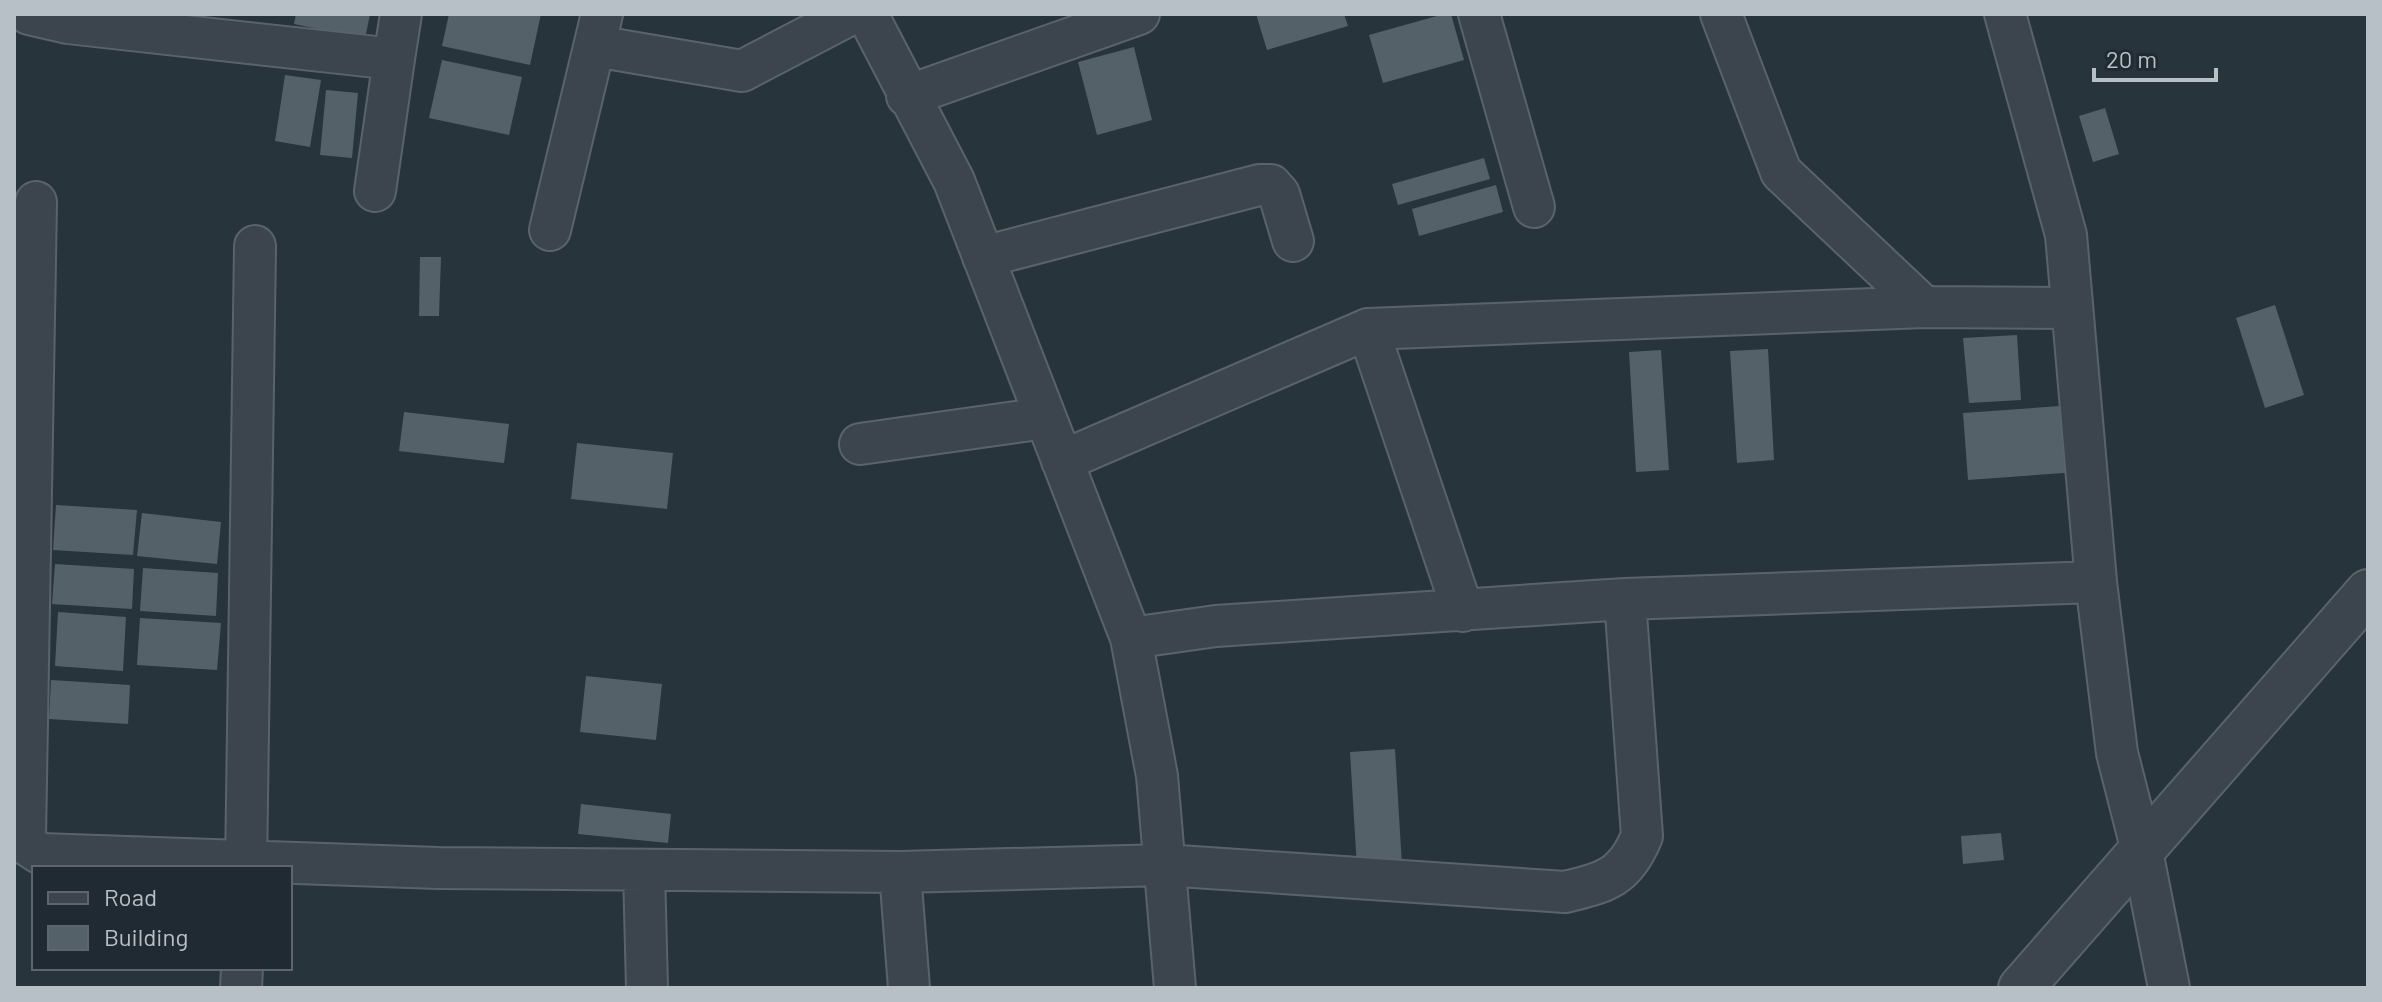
<svg xmlns="http://www.w3.org/2000/svg" width="2382" height="1002" font-family="Barlow,sans-serif">
  <style>
    .building { fill: #546169 }
    .lines { fill: none; stroke-linecap: round; stroke-linejoin: round }
    .minor-casing { stroke: #59636a; stroke-width: 44 }
    .tertiary-casing { stroke: #59636a; stroke-width: 48 }
    .minor { stroke: #3c454d; stroke-width: 40 }
    .tertiary { stroke: #3c454d; stroke-width: 44 }
  </style>
  <rect width="100%" height="100%" fill="#28343c"/>
  <!-- building -->
  <path class="building" d="M 296,14 L 370,14 L 365,39 L 294,24 Z
    M 449,14 L 541,14 L 530,65 L 442,46 Z
    M 1256,14 L 1344,14 L 1348,26 L 1267,50 Z
    M 1444,14 L 1451,14 L 1464,60 L 1383,83 L 1369,35 Z
    M 1134,47 L 1152,120 L 1097,135 L 1078,62 Z
    M 442,60 L 522,77 L 509,135 L 429,118 Z
    M 285,75 L 321,80 L 310,147 L 275,141 Z
    M 326,90 L 358,93 L 352,158 L 320,155 Z
    M 2105,108 L 2119,154 L 2093,162 L 2079,116 Z
    M 1484,158 L 1490,179 L 1398,205 L 1392,184 Z
    M 1496,185 L 1503,212 L 1419,236 L 1412,209 Z
    M 420,257 L 441,257 L 439,316 L 419,316 Z
    M 2275,305 L 2304,395 L 2265,408 L 2236,318 Z
    M 2017,335 L 2021,400 L 1969,403 L 1963,338 Z
    M 1768,349 L 1774,460 L 1737,463 L 1730,351 Z
    M 1661,350 L 1669,470 L 1636,472 L 1629,352 Z
    M 2074,405 L 2078,472 L 1968,480 L 1963,413 Z
    M 404,412 L 509,424 L 504,463 L 399,451 Z
    M 577,443 L 673,453 L 667,509 L 571,499 Z
    M 56,505 L 137,510 L 133,555 L 53,550 Z
    M 142,513 L 221,522 L 217,564 L 137,556 Z
    M 55,564 L 134,569 L 132,609 L 52,604 Z
    M 143,568 L 218,573 L 216,616 L 140,611 Z
    M 58,612 L 126,617 L 123,671 L 55,666 Z
    M 140,618 L 221,623 L 217,670 L 137,665 Z
    M 586,676 L 662,684 L 656,740 L 580,732 Z
    M 51,680 L 130,685 L 128,724 L 49,719 Z
    M 1395,749 L 1402,865 L 1357,868 L 1350,752 Z
    M 581,804 L 671,814 L 668,843 L 578,834 Z
    M 2001,833 L 2004,860 L 1963,864 L 1961,836 Z"/>
  <g class="lines">
    <defs>
      <path id="minor" d="M 29,14 L 68,23 L 394,59 L 375,191
        M 867,14 L 954,181 L 1131,638 L 1216,626 L 1625,599 L 2096,582
        M 1479,14 L 1534,207
        M 1721,14 L 1781,172 L 1924,307
        M 2005,14 L 2066,235 L 2096,582 L 2117,753 L 2142,851 L 2169,988
        M 595,46 L 742,71 L 851,14
        M 394,59 L 401,14
        M 907,96 L 1139,14
        M 36,202 L 25,837 L 27,845 L 41,854 L 438,868 L 900,872 L 1164,865 L 1565,892 C 1607,882 1625,877 1642,836 L 1625,599
        M 550,230 L 602,14
        M 983,257 L 1259,185 L 1271,185 L 1279,194 L 1293,241
        M 1368,329 L 1463,611
        M 860,444 L 1045,418
        M 1062,461 L 1368,329 L 1924,307 L 2070,308
        M 1131,638 L 1157,776 L 1175,988
        M 246,868 L 255,246
        M 644,870 L 647,988
        M 900,872 L 909,988
        M 241,988 L 242,968"/>
      <path id="tertiary" d="M 2021,988 L 2368,592"/>
    </defs>
    <!-- minor casing -->
    <use href="#minor" class="minor-casing"/>
    <!-- tertiary casing -->
    <use href="#tertiary" class="tertiary-casing"/>
    <!-- minor -->
    <use href="#minor" class="minor"/>
    <!-- tertiary -->
    <use href="#tertiary" class="tertiary"/>
  </g>
  <!-- border -->
  <rect width="2382" height="1002" fill="none" stroke="#b8c0c7" stroke-width="32"/>
  <!-- legend -->
  <rect x="32" y="866" width="260" height="104" fill="#202a32" stroke="#5d666e" stroke-width="2"/>
  <rect x="48" y="892" width="40" height="12" fill="#3c454d" stroke="#5d666e" stroke-width="2"/>
  <text x="104" y="906" font-size="24" fill="#b8c0c7">Road</text>
  <rect x="48" y="926" width="40" height="24" fill="#546169" stroke="#5d666e" stroke-width="2"/>
  <text x="104" y="946" font-size="24" fill="#b8c0c7">Building</text>
  <!-- scale -->
  <path d="M2094 68v12h122v-12" fill="none" stroke="#b8c0c7" stroke-width="4"/>
  <text x="2106" y="68" font-size="24" fill="#b8c0c7" stroke="#202a32" stroke-width="6" paint-order="stroke">20 m</text>
</svg>
